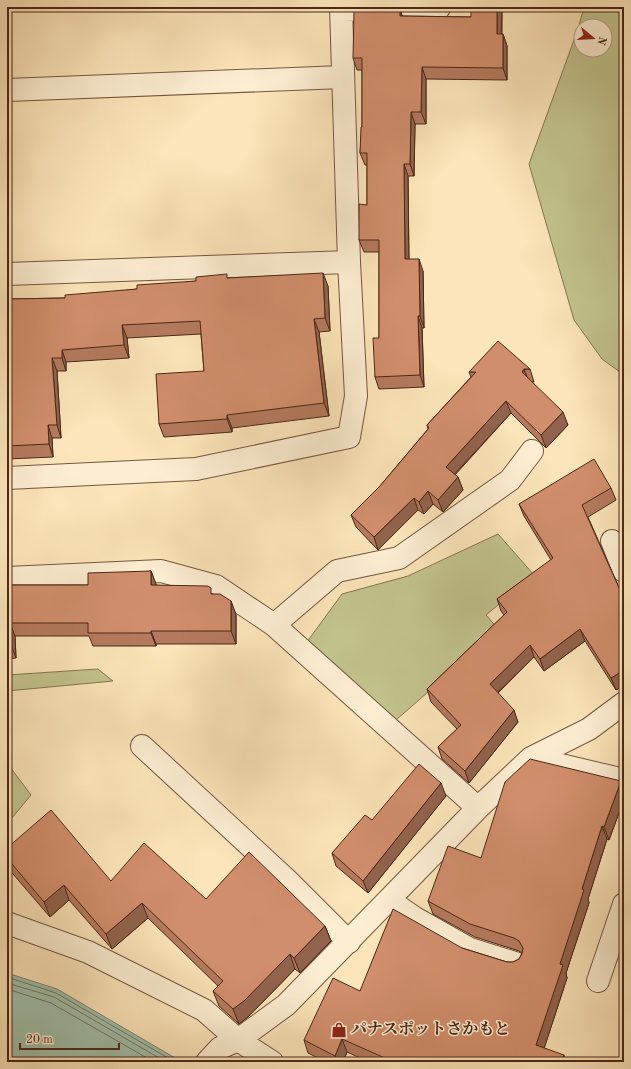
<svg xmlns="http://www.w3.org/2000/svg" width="631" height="1069" font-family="'Old Standard TT','Noto Serif JP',serif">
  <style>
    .green { fill: #c2c38d; stroke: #867552; fill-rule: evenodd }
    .water { fill: #a0c0ab; stroke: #7e8370 }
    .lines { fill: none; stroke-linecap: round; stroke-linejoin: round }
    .shore { stroke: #767462; stroke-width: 1 }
    .minor-casing { stroke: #775640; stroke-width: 24 }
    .minor { stroke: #fdeed2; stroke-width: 22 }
    .wall { fill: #b47a5d; stroke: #4b2718 }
    .shaded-wall { fill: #92634c; stroke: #4b2718 }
    .building { fill: #d18e6c; stroke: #4b2718 }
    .labels { text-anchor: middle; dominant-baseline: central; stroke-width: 3; stroke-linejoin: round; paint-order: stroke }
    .poi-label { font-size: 16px; font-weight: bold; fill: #4b2718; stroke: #fdeed2; text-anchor: start }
  </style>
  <rect width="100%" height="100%" fill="#fce5ba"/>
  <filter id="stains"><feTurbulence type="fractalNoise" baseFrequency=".005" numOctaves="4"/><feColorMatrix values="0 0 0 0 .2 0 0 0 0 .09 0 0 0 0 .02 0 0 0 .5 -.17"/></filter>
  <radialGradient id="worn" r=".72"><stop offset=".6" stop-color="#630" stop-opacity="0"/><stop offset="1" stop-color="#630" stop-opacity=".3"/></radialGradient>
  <!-- green -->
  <path class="green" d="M 584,7 L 624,7 L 624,375 L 602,359 L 574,320 L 529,164 L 578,29 ZM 581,26 L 605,26 L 605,50 L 581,50 Z
    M 498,534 L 534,575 L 486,615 L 499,630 L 388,727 L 301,650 L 342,594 L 408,576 Z
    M 98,669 L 113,681 L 7,691 L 7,675 Z
    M 7,763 L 31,795 L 7,824 Z"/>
  <!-- water -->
  <path class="water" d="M 7,973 L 57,989 L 182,1062 L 7,1062 Z"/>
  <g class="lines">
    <!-- shore -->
    <path class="shore" d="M 7,977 L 56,993 L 175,1062
      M 7,983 L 54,997 L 166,1062
      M 7,989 L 51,1003 L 154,1062"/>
    <defs>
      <path id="minor" d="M 342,10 L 439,8
        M 7,90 L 343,77
        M 7,274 L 349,262
        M 7,478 L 196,469 L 349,437 L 356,396 L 349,262 L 341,7
        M 612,541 L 624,571
        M 7,578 L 161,571 L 216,586 L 274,625 L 478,808
        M 274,625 L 337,571 L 399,558 L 510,480 L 532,451
        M 142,746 L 287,880 L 349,942
        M 531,758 L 620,779 L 624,782
        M 389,900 L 415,918 L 470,949 L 515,963
        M 7,923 L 88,952 L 204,1010 L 238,1040 L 272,1062
        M 598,981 L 624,904
        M 207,1062 L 220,1048 L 238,1040 L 286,1005 L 478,808 L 531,758 L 589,729 L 624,703"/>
    </defs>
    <!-- minor casing -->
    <use href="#minor" class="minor-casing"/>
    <!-- minor -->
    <use href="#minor" class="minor"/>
  </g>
  <!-- wall -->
  <path class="wall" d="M 502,7 L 502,34 L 503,34 L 507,46 L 507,80 L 426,79 L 426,124 L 415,124 L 414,176 L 408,176 L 409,259 L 423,271 L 424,328 L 422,328 L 424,387 L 379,389 L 375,377 L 379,338 L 379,252 L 364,252 L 359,240 L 367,205 L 367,165 L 365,165 L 360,153 L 362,127 L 362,70 L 357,70 L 353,58 L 400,9 L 402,16 L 471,17 Z
    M 228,278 L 328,286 L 330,331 L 319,332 L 329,416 L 232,428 L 232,432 L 164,437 L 159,424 L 204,371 L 201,334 L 127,338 L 129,358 L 66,362 L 66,371 L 57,371 L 61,438 L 52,438 L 53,457 L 7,459 L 7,299 L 65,298 L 137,289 L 196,281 Z
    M 530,369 L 534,382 L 532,382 L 568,425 L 546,448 L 511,413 L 455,475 L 458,477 L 463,490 L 443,512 L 433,504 L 424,514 L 418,510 L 378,550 L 356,527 L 351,515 L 380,486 L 428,429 L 427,425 L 471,377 L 469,372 Z
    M 611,488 L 616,500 L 588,517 L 624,599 L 624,685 L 616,690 L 585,641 L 544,671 L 534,657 L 498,693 L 518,722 L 469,783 L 442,759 L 438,747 L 457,729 L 431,702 L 427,689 L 504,615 L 501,611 L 497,599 L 551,560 L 524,516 L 519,504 Z
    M 151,571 L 156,585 L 213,594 L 231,601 L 236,615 L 236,644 L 156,644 L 156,646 L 93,646 L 89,636 L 15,636 L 16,658 L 7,659 L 7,580 L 10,585 L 88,585 Z
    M 621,781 L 624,790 L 624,799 L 609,840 L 607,839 L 588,899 L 589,903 L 566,973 L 567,978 L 544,1048 L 566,1062 L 369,1062 L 347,1052 L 343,1062 L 326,1062 L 308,1053 L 304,1040 L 360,991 L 462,948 L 507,962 L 513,962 L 519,959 L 522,953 L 519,951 L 475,937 L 433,914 L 428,901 L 481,858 Z
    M 446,796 L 368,893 L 336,866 L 332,853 L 372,820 Z
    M 7,848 L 111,881 L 206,899 L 325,926 L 331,941 L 300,973 L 295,969 L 249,1016 L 239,1024 L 219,1006 L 213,991 L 218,986 L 148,918 L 112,949 L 69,900 L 50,917 L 7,867 Z"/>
  <!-- shaded-wall -->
  <path class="shaded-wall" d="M 497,7 L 502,7 L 501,46 L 497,34 Z
    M 400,9 L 404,21 L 400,16 Z
    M 503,34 L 507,46 L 507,80 L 503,68 Z
    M 422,67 L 426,79 L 426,124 L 421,112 Z
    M 411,112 L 415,124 L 414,176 L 410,164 Z
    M 404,164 L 408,176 L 409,271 L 405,259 Z
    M 419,259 L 423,271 L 424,328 L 420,316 Z
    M 323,273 L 328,286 L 330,331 L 325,318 Z
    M 418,316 L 422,328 L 424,387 L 420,375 Z
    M 314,319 L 319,332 L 329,416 L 324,403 Z
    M 122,325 L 127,338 L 129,358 L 124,345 Z
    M 62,350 L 66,362 L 66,371 L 62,358 Z
    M 52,358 L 57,371 L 61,438 L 57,425 Z
    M 524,369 L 529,382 L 522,372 Z
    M 506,401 L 511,413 L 450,479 L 446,467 Z
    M 563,412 L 568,425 L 546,448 L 541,435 Z
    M 227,415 L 232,428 L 232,432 L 227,419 Z
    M 48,425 L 52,438 L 53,457 L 49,444 Z
    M 458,477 L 463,490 L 443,512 L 438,500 Z
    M 428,491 L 433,504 L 424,514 L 419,502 Z
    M 414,498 L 418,510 L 378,550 L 374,537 Z
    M 151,571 L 156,584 L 156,598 L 151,585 Z
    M 231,601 L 236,615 L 236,644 L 231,631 Z
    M 10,623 L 15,636 L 16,658 L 11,645 Z
    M 580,629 L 585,641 L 544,671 L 540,659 Z
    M 151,631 L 156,644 L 156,646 L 151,633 Z
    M 530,645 L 534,657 L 494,696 L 490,684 Z
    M 624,670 L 624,685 L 616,690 L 611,678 Z
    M 514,710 L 518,722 L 469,783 L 465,771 Z
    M 621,781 L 624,790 L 624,799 L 609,840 L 604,827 Z
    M 441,783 L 446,796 L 368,893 L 363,881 Z
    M 602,826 L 607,839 L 588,899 L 589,903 L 566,973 L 567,978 L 541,1058 L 536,1045 L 582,889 Z
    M 64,885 L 69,900 L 50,917 L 44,902 Z
    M 142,903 L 148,918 L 112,949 L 106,934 Z
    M 325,926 L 331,941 L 300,973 L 294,958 Z
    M 290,954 L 295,969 L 249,1016 L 239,1024 L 233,1009 Z
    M 342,1039 L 347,1052 L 343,1062 L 337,1062 L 335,1056 Z
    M 564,1055 L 566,1062 L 561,1062 Z"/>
  <!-- building -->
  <path class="building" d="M 471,7 L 497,7 L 497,34 L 503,34 L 503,68 L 422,67 L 421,112 L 411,112 L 410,164 L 404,164 L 405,259 L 419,259 L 420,316 L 418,316 L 420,375 L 375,377 L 373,338 L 379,338 L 379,240 L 359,240 L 359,204 L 367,205 L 367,153 L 360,153 L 361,127 L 362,127 L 362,58 L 353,58 L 354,10 L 400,9 L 400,16 L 471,17 Z
    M 323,273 L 325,318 L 314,319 L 324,403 L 227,415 L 227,419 L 159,424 L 156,374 L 204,371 L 200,321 L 122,325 L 124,345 L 62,350 L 62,358 L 52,358 L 57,425 L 48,425 L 49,444 L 7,446 L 7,299 L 65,298 L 65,295 L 137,289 L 137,285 L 196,281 L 196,277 L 227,274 L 227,278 Z
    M 498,341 L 530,369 L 524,369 L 522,372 L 563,412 L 541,435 L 506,401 L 446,467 L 458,477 L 438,500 L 428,491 L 419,502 L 414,498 L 374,537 L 351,515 L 380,486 L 429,428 L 427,425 L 476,372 L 469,372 Z
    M 594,459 L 611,488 L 582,505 L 624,599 L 624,670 L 611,678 L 580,629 L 540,659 L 530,645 L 490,684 L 514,710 L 465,771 L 438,747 L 461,725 L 427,689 L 507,612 L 497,599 L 553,558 L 519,504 Z
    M 151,571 L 151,585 L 208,586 L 211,588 L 211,594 L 220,594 L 231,601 L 231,631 L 151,631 L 151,633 L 88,633 L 88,623 L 10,623 L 11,645 L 7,645 L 7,580 L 8,580 L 8,585 L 88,585 L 88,573 Z
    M 530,759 L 621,781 L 604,827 L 602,826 L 582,889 L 584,890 L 560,964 L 563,965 L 536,1045 L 564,1055 L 561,1062 L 394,1062 L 342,1039 L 335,1056 L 304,1040 L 333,978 L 360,991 L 393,909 L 462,948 L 507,962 L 513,962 L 519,959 L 522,954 L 523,948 L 519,941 L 514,938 L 470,924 L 428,901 L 448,846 L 481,858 L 505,782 Z
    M 419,764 L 441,783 L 363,881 L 332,853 L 365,815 L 372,820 Z
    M 51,810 L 111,881 L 144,843 L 206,899 L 249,852 L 325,926 L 294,958 L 290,954 L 244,1001 L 233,1009 L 213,991 L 223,981 L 142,903 L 106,934 L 64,885 L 44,902 L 7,858 L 7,848 Z"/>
  <!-- icons -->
  <defs>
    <symbol id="shop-bare" viewBox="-9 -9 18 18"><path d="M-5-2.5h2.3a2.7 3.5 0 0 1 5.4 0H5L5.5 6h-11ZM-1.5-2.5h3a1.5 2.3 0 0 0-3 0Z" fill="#8f2418" stroke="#fdeed2" stroke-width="2.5" paint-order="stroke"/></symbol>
  </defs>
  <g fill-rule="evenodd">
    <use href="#shop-bare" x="328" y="1019" width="22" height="22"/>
  </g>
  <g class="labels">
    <!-- poi labels -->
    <g class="poi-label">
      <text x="351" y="1030">パナスポットさかもと</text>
    </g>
  </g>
  <!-- margin -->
  <rect width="631" height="1069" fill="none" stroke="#fce5ba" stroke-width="24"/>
  <rect x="8" y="8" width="615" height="1053" fill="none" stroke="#4b2718" stroke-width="2"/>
  <rect x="12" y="12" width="607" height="1045" fill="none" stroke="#4b2718"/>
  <!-- north arrow -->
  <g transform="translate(593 38) rotate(108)"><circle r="19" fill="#fdeed2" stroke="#b69e88"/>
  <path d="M0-3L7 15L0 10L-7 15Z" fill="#8f2418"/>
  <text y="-6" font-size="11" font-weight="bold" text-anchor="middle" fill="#4b2718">N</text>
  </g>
  <!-- scale -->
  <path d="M20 1043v6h99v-6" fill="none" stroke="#4b2718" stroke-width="2"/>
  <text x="26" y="1043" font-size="12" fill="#4b2718" stroke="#fdeed2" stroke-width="3" paint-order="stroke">20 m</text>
  <rect width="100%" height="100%" filter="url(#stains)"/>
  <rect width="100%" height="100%" fill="url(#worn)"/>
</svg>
